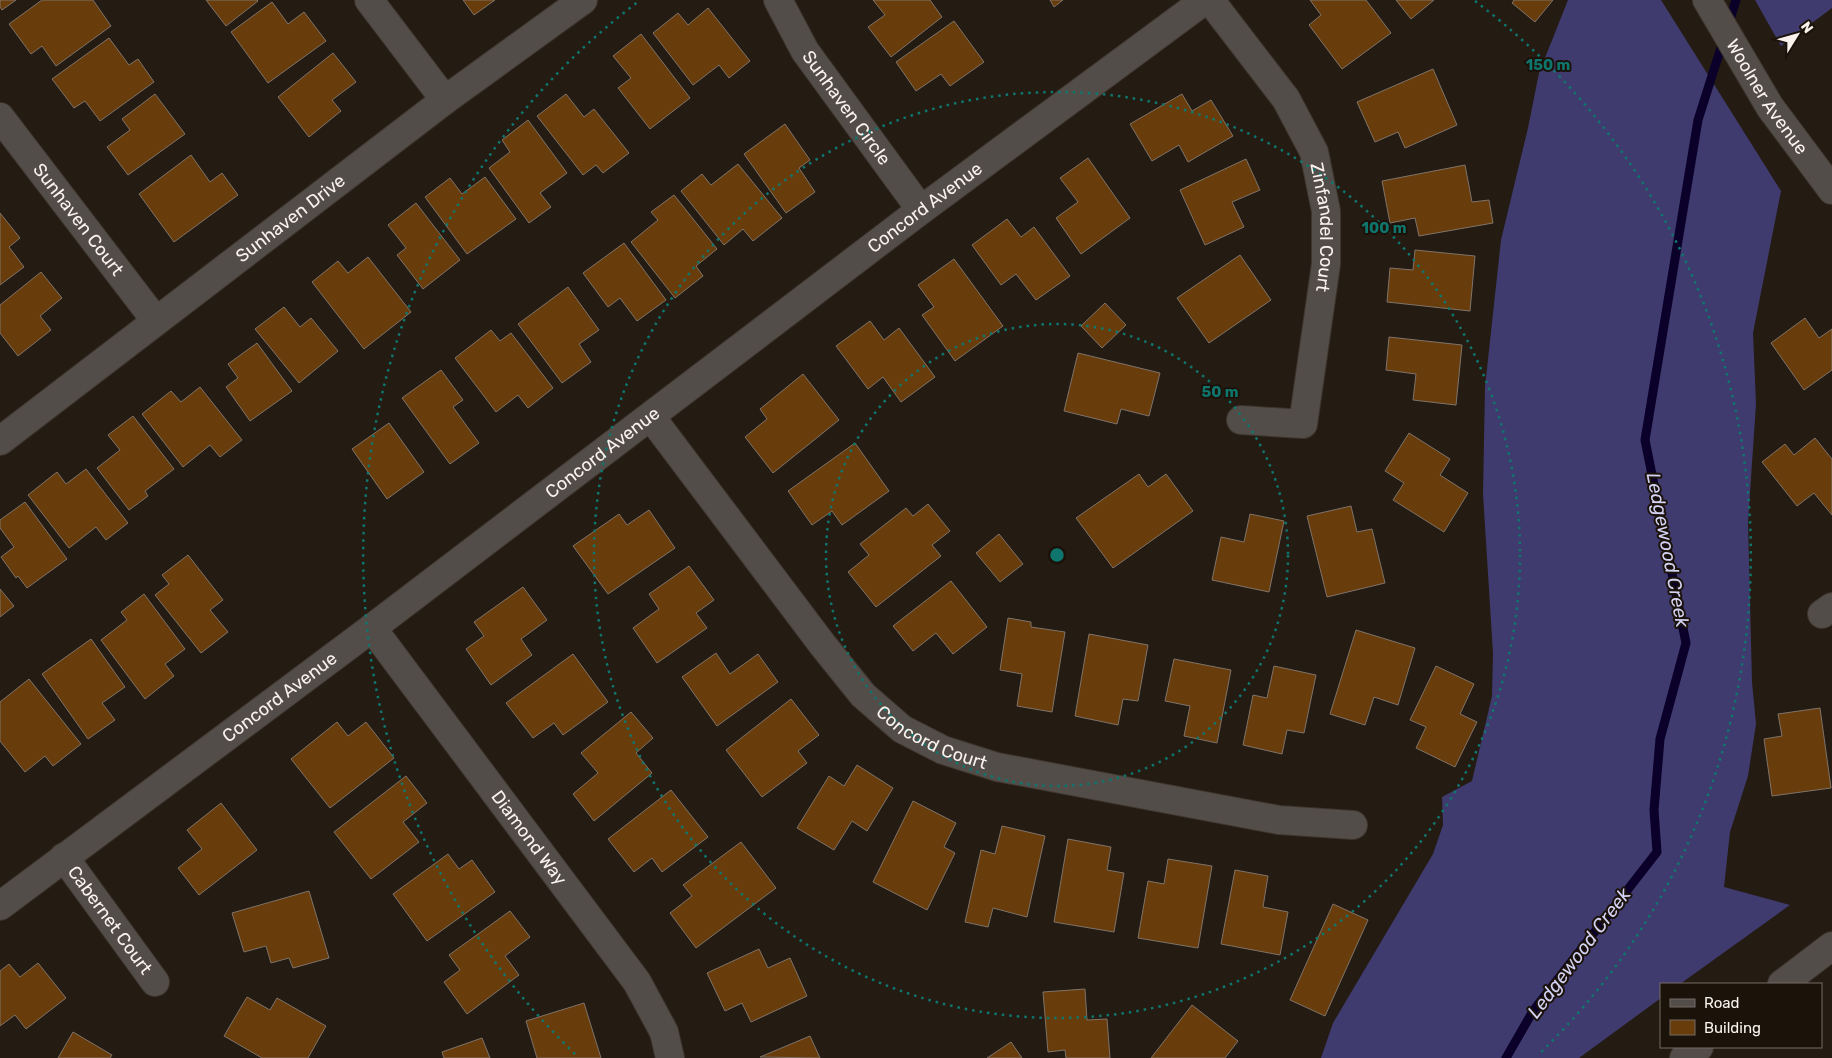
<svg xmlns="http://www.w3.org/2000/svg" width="1832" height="1058" font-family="Rubik,sans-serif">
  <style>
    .forest { fill: #403b6e }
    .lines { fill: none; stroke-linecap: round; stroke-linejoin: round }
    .stream { stroke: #0a0029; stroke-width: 9 }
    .building { fill: #693d0b; stroke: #7f7369 }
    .minor-casing { stroke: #3e352d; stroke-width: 30 }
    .minor { stroke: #524d49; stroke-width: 28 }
    .ring { fill: none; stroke: #0f766e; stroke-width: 2.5; stroke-dasharray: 2.5 5 }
    .labels { text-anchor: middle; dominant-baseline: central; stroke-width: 4; stroke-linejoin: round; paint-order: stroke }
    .street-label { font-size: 18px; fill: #f9f2ed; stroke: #1b120a }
    .water-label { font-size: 19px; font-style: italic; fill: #d2d2f4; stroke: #1b120a }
    .centre { fill: #0f766e; stroke: #1b120a; stroke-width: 2.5 }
    .ring-label { font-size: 15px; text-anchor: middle; font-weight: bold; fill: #0f766e; stroke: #1b120a; stroke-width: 4; stroke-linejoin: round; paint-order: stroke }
  </style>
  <rect width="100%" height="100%" fill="#241b13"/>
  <!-- forest -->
  <path class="forest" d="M 1568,0 L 1661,0 L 1781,191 L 1753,333 L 1756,404 L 1748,522 L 1752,682 L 1756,724 L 1748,776 L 1730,832 L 1724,887 L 1790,905 L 1680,984 L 1661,984 L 1661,998 L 1579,1058 L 1321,1058 L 1333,1023 L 1433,854 L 1443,825 L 1442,797 L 1472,781 L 1492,696 L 1493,653 L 1483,494 L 1485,387 L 1501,240 L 1528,128 L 1539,73 Z
    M 1755,0 L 1832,0 L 1832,8 L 1781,46 Z"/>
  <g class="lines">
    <!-- stream -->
    <path class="stream" d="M 1728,26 L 1736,0
      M 1506,1058 L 1533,1011 L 1657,852 L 1654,810 L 1660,739 L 1686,643 L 1645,440 L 1698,120 L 1724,38"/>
  </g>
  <!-- building -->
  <path class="building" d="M 0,0 L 16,0 L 2,10 L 0,7 Z
    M 42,0 L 93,0 L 111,26 L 56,66 L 42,46 L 31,54 L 9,24 Z
    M 206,0 L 257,0 L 258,1 L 226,26 Z
    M 463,0 L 495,0 L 474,15 Z
    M 873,0 L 930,0 L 942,17 L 891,57 L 868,27 L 885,15 Z
    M 1050,0 L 1063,0 L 1054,7 Z
    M 1310,0 L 1366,0 L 1391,33 L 1342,69 L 1309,25 L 1321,15 Z
    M 1396,0 L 1434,0 L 1411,19 Z
    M 1514,0 L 1553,0 L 1535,22 L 1512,3 Z
    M 272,2 L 288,24 L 304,12 L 326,41 L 268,83 L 231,32 Z
    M 708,8 L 750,61 L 729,78 L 719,65 L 693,85 L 653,33 L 678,13 L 688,25 Z
    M 954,21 L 984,62 L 950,86 L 941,74 L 916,91 L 896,62 Z
    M 641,34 L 690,98 L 650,129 L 618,88 L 631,78 L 613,56 Z
    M 109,38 L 129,65 L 138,59 L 154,82 L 100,121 L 85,101 L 74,108 L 52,79 Z
    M 333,53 L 356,82 L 332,100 L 341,111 L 309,137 L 278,97 Z
    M 1433,69 L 1457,125 L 1405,148 L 1398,132 L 1375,142 L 1357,102 Z
    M 155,94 L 185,134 L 128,175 L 107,147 L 130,130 L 122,119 Z
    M 566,94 L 584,117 L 594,109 L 629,153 L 603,173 L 596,165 L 583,175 L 537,116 Z
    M 1182,94 L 1192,111 L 1211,100 L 1233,136 L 1188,162 L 1179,145 L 1152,161 L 1130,124 Z
    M 528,120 L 567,173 L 540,193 L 551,207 L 529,223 L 489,168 L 510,152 L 502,140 Z
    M 785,124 L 810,160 L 799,168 L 815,192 L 786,213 L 744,154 Z
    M 191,155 L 210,182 L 222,173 L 238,195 L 174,242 L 139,194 Z
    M 1088,158 L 1130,218 L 1081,254 L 1056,218 L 1078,202 L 1060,178 Z
    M 1246,159 L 1260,190 L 1232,202 L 1244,227 L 1205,245 L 1180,190 Z
    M 738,164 L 782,218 L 753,241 L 743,229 L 724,245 L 681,191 L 702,174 L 711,185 Z
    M 1465,165 L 1472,202 L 1489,200 L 1493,223 L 1419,236 L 1415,218 L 1390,223 L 1382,181 Z
    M 485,177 L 516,219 L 467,254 L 425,197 L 450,178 L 462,194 Z
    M 674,195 L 717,249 L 696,266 L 703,276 L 675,298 L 631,242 L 658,220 L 651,212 Z
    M 416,203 L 460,260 L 423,289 L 397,255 L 406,248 L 388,225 Z
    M 0,213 L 20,238 L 9,247 L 24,267 L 0,285 Z
    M 1007,219 L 1021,237 L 1034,227 L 1070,276 L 1036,300 L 1016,274 L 1001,285 L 972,245 Z
    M 624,243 L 666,300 L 637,321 L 620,298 L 608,307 L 583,273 Z
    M 1415,250 L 1475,256 L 1470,311 L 1387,302 L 1390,268 L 1413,270 Z
    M 1240,255 L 1271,300 L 1209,343 L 1177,298 Z
    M 368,257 L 411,312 L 364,349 L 312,282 L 338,261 L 348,273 Z
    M 954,259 L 1003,326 L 955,361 L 922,315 L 934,307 L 918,285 Z
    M 41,272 L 62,298 L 40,316 L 51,330 L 18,356 L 0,333 L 0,305 Z
    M 568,287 L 599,330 L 579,344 L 591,362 L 562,383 L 518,324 Z
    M 1105,303 L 1126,325 L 1102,348 L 1081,326 Z
    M 284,307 L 300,327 L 311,318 L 338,351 L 299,383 L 255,329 Z
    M 1805,318 L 1819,338 L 1832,329 L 1832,370 L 1804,390 L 1771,343 Z
    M 870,321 L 884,340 L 899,328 L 935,377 L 901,402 L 883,377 L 868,389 L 836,346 Z
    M 491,330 L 500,341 L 511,333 L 553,388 L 528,408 L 518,395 L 496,412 L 455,358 Z
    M 1389,337 L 1462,345 L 1456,405 L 1413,400 L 1416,374 L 1386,370 Z
    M 257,343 L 292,391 L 250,421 L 226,387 L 238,378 L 228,364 Z
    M 1078,353 L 1160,373 L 1149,416 L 1121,409 L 1117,424 L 1064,411 Z
    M 441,370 L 463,400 L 453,407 L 479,443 L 450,464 L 402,398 Z
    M 803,374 L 839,420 L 773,473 L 745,437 L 767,419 L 760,409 Z
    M 200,387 L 242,440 L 220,457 L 210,445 L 183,467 L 142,414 L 171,391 L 181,402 Z
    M 133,416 L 174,469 L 145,491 L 148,496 L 129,510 L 97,468 L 120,450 L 108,435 Z
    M 389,423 L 424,472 L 387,499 L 352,449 Z
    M 1409,433 L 1450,459 L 1440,475 L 1468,493 L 1444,532 L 1393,500 L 1404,483 L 1385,471 Z
    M 1815,438 L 1832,459 L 1832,515 L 1814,493 L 1797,506 L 1762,462 L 1785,444 L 1794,455 Z
    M 855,443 L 889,491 L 842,525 L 832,511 L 812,525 L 788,491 Z
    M 86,469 L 128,523 L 106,540 L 96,527 L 69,548 L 28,495 L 57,472 L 66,484 Z
    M 1139,474 L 1148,487 L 1166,474 L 1193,511 L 1113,568 L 1076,518 Z
    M 25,502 L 67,559 L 27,588 L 18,576 L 16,578 L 1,557 L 14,547 L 0,528 L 0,520 Z
    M 928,504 L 950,531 L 932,545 L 941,556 L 876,607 L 848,572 L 869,555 L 860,544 L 906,508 L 913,516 Z
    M 1351,506 L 1357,532 L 1372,529 L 1385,583 L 1327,597 L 1307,516 Z
    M 649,510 L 675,548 L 608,594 L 573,546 L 619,514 L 627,525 Z
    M 1250,514 L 1284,521 L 1269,592 L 1212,580 L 1221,537 L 1244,542 Z
    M 999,534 L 1023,564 L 1000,582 L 976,553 Z
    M 188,555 L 223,600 L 210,610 L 228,632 L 201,653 L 155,595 L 169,584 L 162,575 Z
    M 689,566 L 714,600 L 696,613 L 707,628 L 657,663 L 633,628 L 659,609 L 649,594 Z
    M 951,581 L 987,627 L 953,654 L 936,633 L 913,651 L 893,626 Z
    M 523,587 L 547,620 L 521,639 L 532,655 L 491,685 L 466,649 L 484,636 L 474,622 Z
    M 0,589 L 14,606 L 0,617 Z
    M 144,594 L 185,649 L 165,664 L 174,676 L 145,699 L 101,640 L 127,620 L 121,612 Z
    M 1008,618 L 1031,622 L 1031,627 L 1065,632 L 1052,712 L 1017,706 L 1022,674 L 1000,670 Z
    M 1356,630 L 1415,648 L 1398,705 L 1374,697 L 1365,725 L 1330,714 Z
    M 1089,634 L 1148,645 L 1138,701 L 1123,699 L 1118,725 L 1075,716 Z
    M 91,639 L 125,687 L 102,703 L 115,720 L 88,739 L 42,674 Z
    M 716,653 L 730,674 L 758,654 L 778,682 L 717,726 L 682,677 Z
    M 573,654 L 608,702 L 563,735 L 554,723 L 533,738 L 506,703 Z
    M 1174,659 L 1231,670 L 1217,743 L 1184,736 L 1190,706 L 1165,701 Z
    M 1274,666 L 1316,675 L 1304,733 L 1287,730 L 1282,754 L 1243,745 L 1253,695 L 1267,698 Z
    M 1436,666 L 1474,684 L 1460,714 L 1477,722 L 1455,767 L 1416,748 L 1426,727 L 1410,720 Z
    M 29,679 L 81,744 L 53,766 L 45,756 L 25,772 L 0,741 L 0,702 Z
    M 791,699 L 819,735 L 798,751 L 807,763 L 762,797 L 726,750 Z
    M 1820,708 L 1831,788 L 1772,796 L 1764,739 L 1782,736 L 1778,714 Z
    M 631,712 L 653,738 L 636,753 L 652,773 L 594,821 L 573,794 L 598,773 L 581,753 Z
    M 337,722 L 348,736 L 366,722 L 394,758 L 330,808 L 291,759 Z
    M 857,765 L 893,788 L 867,831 L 852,821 L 834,850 L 797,828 L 829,776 L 844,786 Z
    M 406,776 L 427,803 L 403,822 L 419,842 L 371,879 L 334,832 Z
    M 671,790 L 708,837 L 662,872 L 652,858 L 634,872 L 608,839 Z
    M 913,801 L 956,823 L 944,847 L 955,853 L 927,910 L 873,882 Z
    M 221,803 L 257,850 L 199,895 L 178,868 L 202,849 L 187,830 Z
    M 1002,826 L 1045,836 L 1027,917 L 993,908 L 988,927 L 965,922 L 981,850 L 995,854 Z
    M 1068,839 L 1111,847 L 1107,870 L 1124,873 L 1114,932 L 1054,922 Z
    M 741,842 L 776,888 L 696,948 L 670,913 L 692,896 L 683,885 Z
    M 448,854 L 459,869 L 472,860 L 495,892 L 427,941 L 393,894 Z
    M 1168,859 L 1212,866 L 1198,948 L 1138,938 L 1148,881 L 1164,884 Z
    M 1235,870 L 1268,876 L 1263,907 L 1288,912 L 1280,955 L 1221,944 Z
    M 309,891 L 329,958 L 293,968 L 289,958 L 271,963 L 266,946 L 244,952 L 232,913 Z
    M 1333,904 L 1368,920 L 1325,1016 L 1290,1000 Z
    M 510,911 L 530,937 L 505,956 L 519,975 L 467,1014 L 444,982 L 460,970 L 449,955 Z
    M 759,949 L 768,968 L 790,958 L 807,996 L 751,1022 L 742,1003 L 725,1011 L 707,973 Z
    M 38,963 L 66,998 L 26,1029 L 15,1015 L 0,1026 L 0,971 L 9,964 L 20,977 Z
    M 1085,989 L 1087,1020 L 1107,1019 L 1110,1058 L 1066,1058 L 1065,1050 L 1048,1052 L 1043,992 Z
    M 247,997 L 270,1010 L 277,998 L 326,1026 L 308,1058 L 262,1058 L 224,1036 Z
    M 584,1003 L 601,1058 L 537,1058 L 526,1021 Z
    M 1192,1005 L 1238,1041 L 1225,1058 L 1151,1058 Z
    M 73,1032 L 112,1055 L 110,1058 L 58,1058 Z
    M 810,1036 L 820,1058 L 760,1057 Z
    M 482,1038 L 490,1058 L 444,1058 L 442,1052 Z
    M 1011,1042 L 1022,1058 L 987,1058 Z"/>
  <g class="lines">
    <defs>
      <g id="minor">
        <path d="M 369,0 L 445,100"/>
        <path id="s1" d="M 778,0 L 805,51 L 921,210"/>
        <path id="s2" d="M 1210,0 L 1286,99 L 1314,152 L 1326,211 L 1326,264 L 1303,424 L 1241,420"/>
        <path id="s3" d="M 1707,0 L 1770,107 L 1832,190"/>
        <path id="s4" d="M 0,117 L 156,321"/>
        <path id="s5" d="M 651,417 L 822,644 L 863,695 L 902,729 L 943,750 L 997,767 L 1279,820 L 1353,825"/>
        <path id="s6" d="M 0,441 L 445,100 L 583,0"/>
        <path d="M 1822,614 L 1832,607"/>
        <path id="s7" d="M 372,628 L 637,982 L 664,1032 L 670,1058"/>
        <path id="s8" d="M 64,857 L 155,982"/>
        <path id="s9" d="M 0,906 L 372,628 L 921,210 L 1205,0"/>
        <path d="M 1782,984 L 1832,946"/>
        <path d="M 1684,1058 L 1699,1047"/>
      </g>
    </defs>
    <!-- minor casing -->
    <use href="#minor" class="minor-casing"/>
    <!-- minor -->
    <use href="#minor" class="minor"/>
  </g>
  <!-- distance rings -->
  <g class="ring">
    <circle cx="1057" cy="555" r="231"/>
    <circle cx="1057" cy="555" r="463"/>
    <path d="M575 1054A694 694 0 0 1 639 1M1475 1A694 694 0 0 1 1539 1054"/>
  </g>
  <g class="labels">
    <!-- street labels -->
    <g class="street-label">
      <text stroke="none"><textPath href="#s3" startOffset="114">Woolner Avenue</textPath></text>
      <text stroke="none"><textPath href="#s1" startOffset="128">Sunhaven Circle</textPath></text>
      <text stroke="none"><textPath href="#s9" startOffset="1159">Concord Avenue</textPath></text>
      <text stroke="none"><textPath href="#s4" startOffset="129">Sunhaven Court</textPath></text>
      <text stroke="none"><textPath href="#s6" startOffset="366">Sunhaven Drive</textPath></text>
      <text stroke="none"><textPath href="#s2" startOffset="261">Zinfandel Court</textPath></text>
      <text stroke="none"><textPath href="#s9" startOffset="754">Concord Avenue</textPath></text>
      <text stroke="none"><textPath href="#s9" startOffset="349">Concord Avenue</textPath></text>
      <text stroke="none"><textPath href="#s5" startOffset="432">Concord Court</textPath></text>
      <text stroke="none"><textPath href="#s7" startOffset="262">Diamond Way</textPath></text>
      <text stroke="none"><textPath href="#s8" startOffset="78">Cabernet Court</textPath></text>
    </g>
    <!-- water labels -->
    <g class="water-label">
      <text transform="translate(1668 550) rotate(79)">Ledgewood Creek</text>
      <text transform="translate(1579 953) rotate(-53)">Ledgewood Creek</text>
    </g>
  </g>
  <circle cx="1057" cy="555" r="8" class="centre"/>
  <g class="ring-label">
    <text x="1548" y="70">150 m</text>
    <text x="1384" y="233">100 m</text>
    <text x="1220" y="397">50 m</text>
  </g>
  <!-- legend -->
  <rect x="1660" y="983" width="162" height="65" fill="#1b120a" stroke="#746c65"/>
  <rect x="1670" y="999" width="25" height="8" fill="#524d49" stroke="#746c65"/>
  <text x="1704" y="1008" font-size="15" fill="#f9f2ed">Road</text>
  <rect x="1670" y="1020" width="25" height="15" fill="#693d0b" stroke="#746c65"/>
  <text x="1704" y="1033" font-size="15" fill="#f9f2ed">Building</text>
  <!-- north arrow -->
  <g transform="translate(1797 35) rotate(53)" stroke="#1b120a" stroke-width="4" paint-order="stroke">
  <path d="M0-4L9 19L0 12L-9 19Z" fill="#f9f2ed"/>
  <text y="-8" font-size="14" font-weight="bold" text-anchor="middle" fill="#f9f2ed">N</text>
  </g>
</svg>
